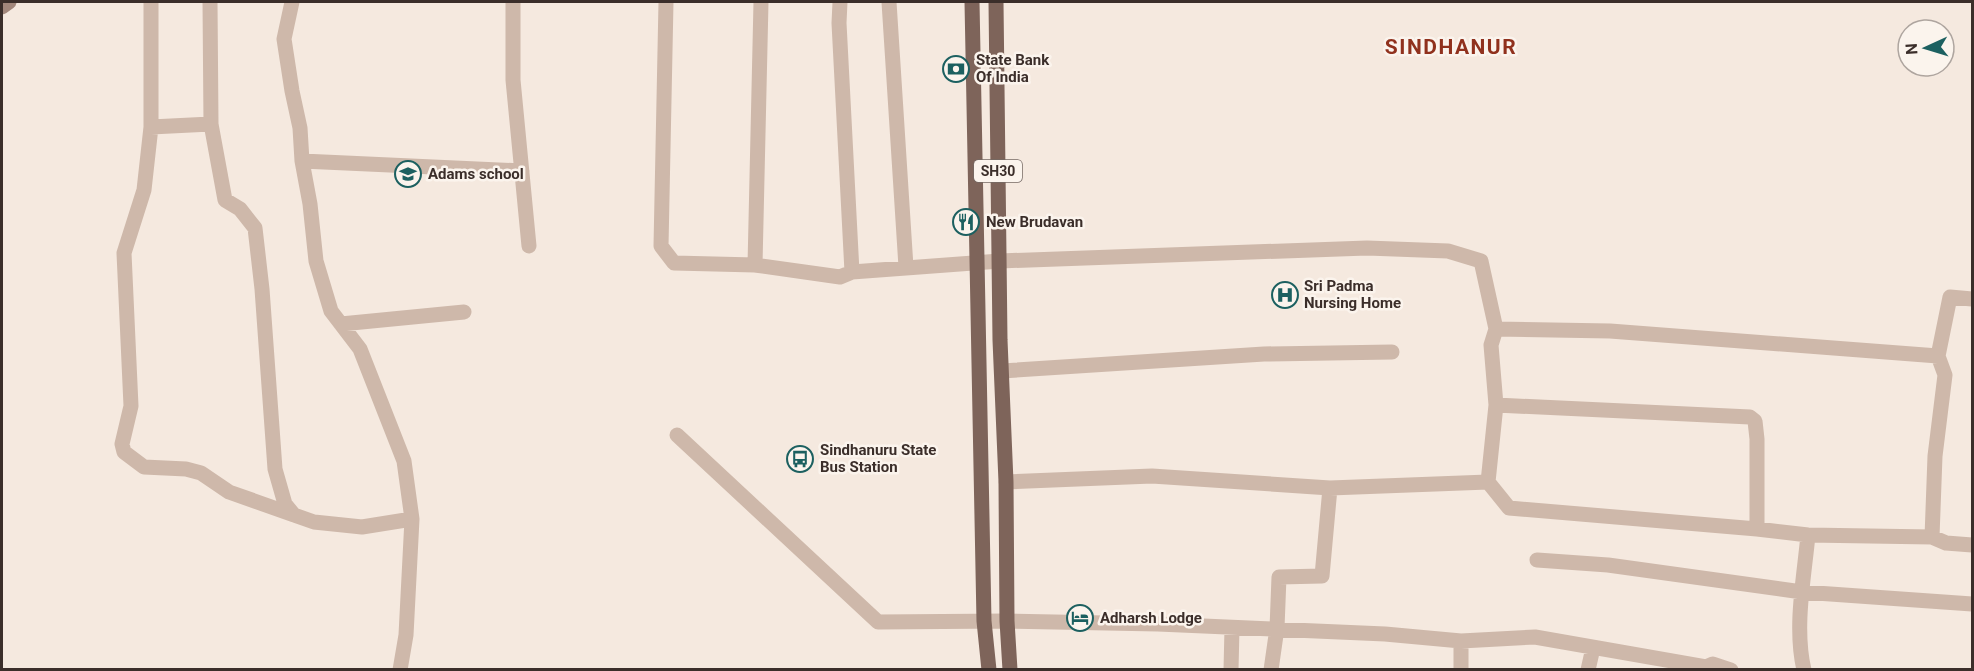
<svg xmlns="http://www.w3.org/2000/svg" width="1974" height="671" font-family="Roboto,sans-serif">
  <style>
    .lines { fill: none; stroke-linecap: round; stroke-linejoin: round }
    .street { stroke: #ceb8aa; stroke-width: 15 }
    .secondary { stroke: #a2877b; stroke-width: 15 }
    .primary { stroke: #7e645a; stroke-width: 15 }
    .labels { text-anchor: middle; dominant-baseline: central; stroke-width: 5; stroke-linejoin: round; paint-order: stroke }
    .shield { fill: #fbf4ed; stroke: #756964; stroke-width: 1.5 }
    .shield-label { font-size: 14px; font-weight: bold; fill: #3b2e2a }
    .poi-label { font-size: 15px; font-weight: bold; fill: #3b2e2a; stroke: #fbf4ed; text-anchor: start }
    .district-label { font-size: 21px; font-weight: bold; letter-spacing: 1.5px; fill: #90311d; stroke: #fbf4ed }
  </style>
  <rect width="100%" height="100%" fill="#f5e9df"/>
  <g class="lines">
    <!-- street -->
    <path class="street" d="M 151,2 L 151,127 L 144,190 L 124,253 L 131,406 L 122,444 L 124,452 L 144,467 L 186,469 L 201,473 L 229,492 L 294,515
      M 210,2 L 211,124 L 225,200 L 240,209 L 255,228 L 262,289 L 275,469 L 285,504 L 294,515 L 314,522 L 362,527 L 412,519
      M 292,2 L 284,39 L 292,91 L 300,128 L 302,161 L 310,204 L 316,261 L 331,311 L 360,349 L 404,461 L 412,519 L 406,635 L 400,670
      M 513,2 L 513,80 L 529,246
      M 666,2 L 661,246 L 674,263 L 755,265 L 840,277 L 852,272 L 1000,261 L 1367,248 L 1448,251 L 1481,261 L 1496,329 L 1491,345 L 1496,405 L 1488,482 L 1509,508 L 1757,529 L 1808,535 L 1932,537 L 1946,543 L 1972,545
      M 840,2 L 839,23 L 852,272
      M 889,2 L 906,267
      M 151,127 L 211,124
      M 302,161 L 522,171
      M 755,265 L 761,2
      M 341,324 L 464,312
      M 1496,329 L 1610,331 L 1938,356
      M 1002,371 L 1264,354 L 1392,352
      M 1496,405 L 1750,417 L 1755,421 L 1757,439 L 1757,529
      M 677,435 L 878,622 L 1007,621 L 1158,624 L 1385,634 L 1461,641 L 1535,637 L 1706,667 L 1713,664 L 1731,670
      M 1006,482 L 1152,476 L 1330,488 L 1488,482
      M 1932,537 L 1935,456 L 1945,375 L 1938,356 L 1950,297 L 1972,299
      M 1537,560 L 1608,565 L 1802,592 L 1972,604
      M 1461,641 L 1461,670
      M 1231,670 L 1232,628
      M 1271,670 L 1277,628 L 1279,577 L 1322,576 L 1330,488
      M 1588,670 L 1593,648
      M 1804,670 C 1794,628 1804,578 1808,535"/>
    <!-- secondary -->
    <path class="secondary" d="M 2,7 L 9,2"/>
    <!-- primary -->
    <path class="primary" d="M 972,2 L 984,621 L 989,670
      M 996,2 L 1000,340 L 1006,482 L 1007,621 L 1010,670"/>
  </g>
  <!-- icons -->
  <defs>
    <symbol id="bank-ring" viewBox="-11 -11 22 22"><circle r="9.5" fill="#fbf4ed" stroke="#1c6060" stroke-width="1.5"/><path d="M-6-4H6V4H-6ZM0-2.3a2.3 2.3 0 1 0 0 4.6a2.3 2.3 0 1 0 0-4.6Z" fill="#1c6060"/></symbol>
    <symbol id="school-ring" viewBox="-11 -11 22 22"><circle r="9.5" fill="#fbf4ed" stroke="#1c6060" stroke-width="1.5"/><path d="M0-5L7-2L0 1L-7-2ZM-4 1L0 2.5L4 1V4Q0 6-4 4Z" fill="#1c6060"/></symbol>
    <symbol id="restaurant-ring" viewBox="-11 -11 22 22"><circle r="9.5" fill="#fbf4ed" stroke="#1c6060" stroke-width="1.5"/><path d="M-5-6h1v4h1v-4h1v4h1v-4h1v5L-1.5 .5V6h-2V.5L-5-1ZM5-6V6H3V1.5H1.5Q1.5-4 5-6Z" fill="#1c6060"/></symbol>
    <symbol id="hospital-ring" viewBox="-11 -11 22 22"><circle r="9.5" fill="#fbf4ed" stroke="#1c6060" stroke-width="1.5"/><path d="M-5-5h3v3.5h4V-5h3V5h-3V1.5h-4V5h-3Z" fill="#1c6060"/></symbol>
    <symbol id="bus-ring" viewBox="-11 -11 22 22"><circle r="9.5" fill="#fbf4ed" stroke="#1c6060" stroke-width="1.5"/><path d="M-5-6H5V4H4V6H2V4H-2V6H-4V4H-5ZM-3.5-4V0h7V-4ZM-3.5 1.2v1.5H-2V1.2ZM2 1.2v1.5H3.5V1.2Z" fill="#1c6060"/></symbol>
    <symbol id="hotel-ring" viewBox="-11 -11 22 22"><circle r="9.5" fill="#fbf4ed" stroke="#1c6060" stroke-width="1.5"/><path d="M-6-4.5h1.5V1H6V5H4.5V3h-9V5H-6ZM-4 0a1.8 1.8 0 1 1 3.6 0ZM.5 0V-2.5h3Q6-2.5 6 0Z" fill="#1c6060"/></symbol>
  </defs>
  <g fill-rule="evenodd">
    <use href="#bank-ring" x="941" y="54" width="30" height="30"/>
    <use href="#school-ring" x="393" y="159" width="30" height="30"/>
    <use href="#restaurant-ring" x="951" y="207" width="30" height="30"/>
    <use href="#hospital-ring" x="1270" y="280" width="30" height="30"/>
    <use href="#bus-ring" x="785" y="444" width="30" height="30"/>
    <use href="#hotel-ring" x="1065" y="603" width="30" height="30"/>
  </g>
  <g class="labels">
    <!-- shield labels -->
    <rect class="shield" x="974" y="160" width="48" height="22" rx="4.5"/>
    <g class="shield-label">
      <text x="998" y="171">SH30</text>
    </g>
    <!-- poi labels -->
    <g class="poi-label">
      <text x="976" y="60">State Bank<tspan x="976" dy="17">Of India</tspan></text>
      <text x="428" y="174">Adams school</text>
      <text x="986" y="222">New Brudavan</text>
      <text x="1304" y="286">Sri Padma<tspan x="1304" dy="17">Nursing Home</tspan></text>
      <text x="820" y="450">Sindhanuru State<tspan x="820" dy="17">Bus Station</tspan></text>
      <text x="1100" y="618">Adharsh Lodge</text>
    </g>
    <!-- district labels -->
    <g class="district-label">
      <text x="1451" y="47">SINDHANUR</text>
    </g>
  </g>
  <!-- border -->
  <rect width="1974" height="671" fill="none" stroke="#3b2e2a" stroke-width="6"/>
  <!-- north arrow -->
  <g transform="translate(1926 48) rotate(266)"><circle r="28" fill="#fbf4ed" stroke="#aea59f" stroke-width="1.5"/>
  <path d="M0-4.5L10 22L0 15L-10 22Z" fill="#1c6060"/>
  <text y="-9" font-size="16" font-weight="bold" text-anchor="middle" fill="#3b2e2a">N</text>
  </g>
</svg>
